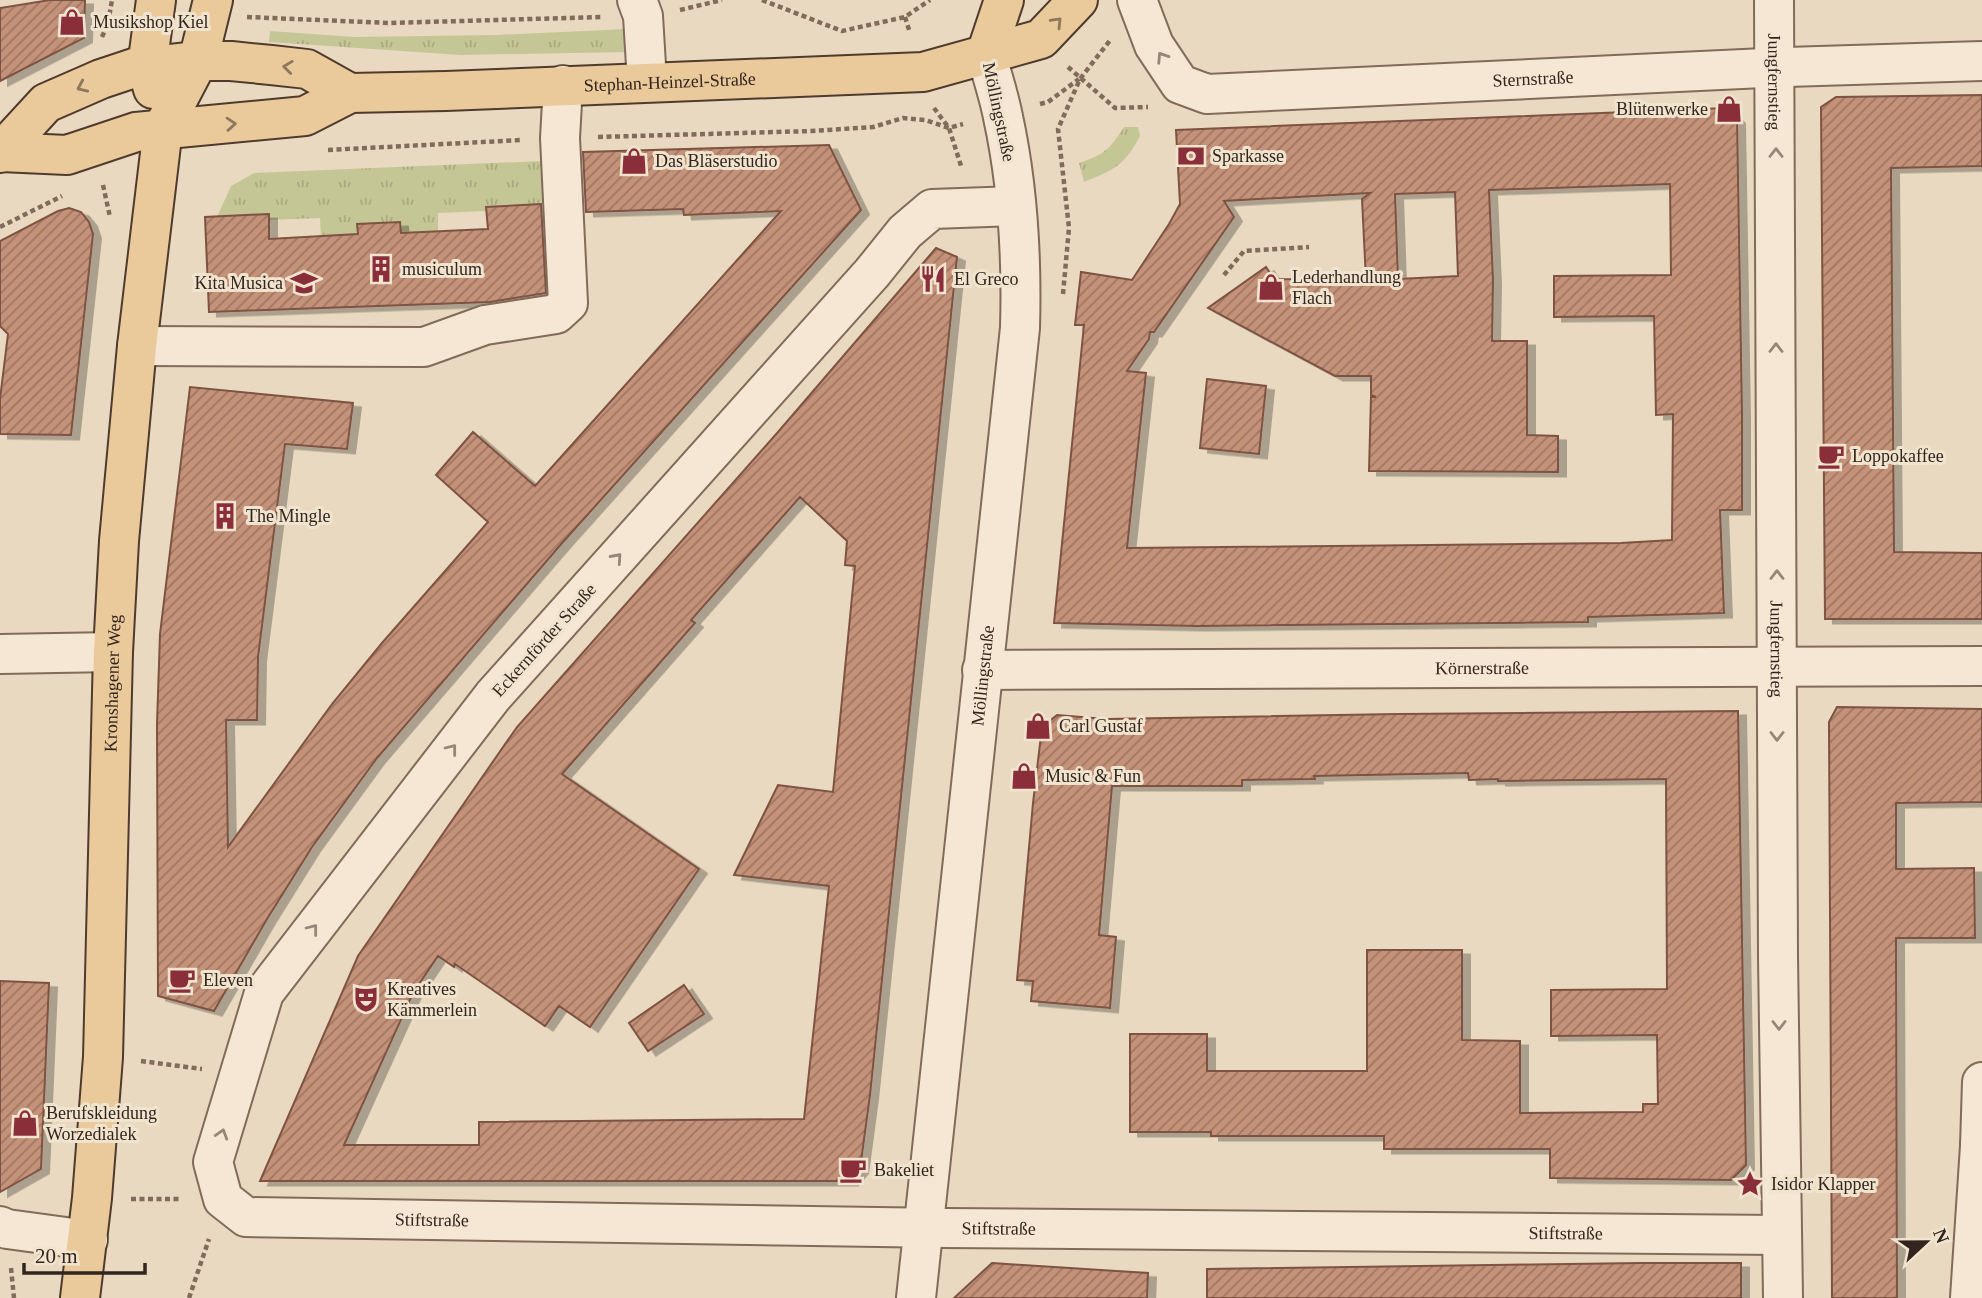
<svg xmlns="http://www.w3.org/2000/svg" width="1982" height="1298" font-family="Georgia,serif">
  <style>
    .grass { fill: url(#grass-tufts) }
    .building { fill: url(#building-hatch); stroke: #7e5342; stroke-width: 2; fill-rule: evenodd; filter: url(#shadow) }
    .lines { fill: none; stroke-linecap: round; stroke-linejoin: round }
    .minor-casing { stroke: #816b5a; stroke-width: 42 }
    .major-casing { stroke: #4f3a2e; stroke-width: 42 }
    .path { stroke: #816b5a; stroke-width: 4.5; stroke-dasharray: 5 3.5; stroke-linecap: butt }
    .minor { stroke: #f5e7d3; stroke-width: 38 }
    .major { stroke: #eac99b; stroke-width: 38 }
    .oneway { stroke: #8e775c }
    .oneway2 { stroke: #948678 }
    .labels { text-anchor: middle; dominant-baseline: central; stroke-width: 6; stroke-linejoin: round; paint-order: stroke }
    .poi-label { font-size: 18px; fill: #32251d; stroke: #f1e4cf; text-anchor: start }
    .street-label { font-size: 18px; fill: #32251d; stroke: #f1e4cf }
  </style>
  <defs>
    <pattern id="grass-tufts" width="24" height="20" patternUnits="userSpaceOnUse" patternTransform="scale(1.75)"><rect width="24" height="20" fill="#c5c696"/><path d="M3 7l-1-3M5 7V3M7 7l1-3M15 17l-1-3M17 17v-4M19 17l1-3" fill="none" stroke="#aaaa81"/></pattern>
    <pattern id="building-hatch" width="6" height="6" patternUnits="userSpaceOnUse" patternTransform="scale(1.75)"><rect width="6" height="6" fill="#c49179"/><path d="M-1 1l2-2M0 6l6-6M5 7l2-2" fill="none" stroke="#a07663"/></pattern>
    <filter id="shadow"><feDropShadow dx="8" dy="4.5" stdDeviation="0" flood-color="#0004"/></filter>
  </defs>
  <rect width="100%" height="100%" fill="#e9d9c0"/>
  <!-- grass -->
  <path class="grass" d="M 628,29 L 628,52 L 461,55 L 269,42 L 270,31 L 355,37 L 496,35 Z
    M 1124,127 L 1138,127 L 1140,136 C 1125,165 1114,170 1084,182 L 1079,163 C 1104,155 1110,149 1124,127 Z
    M 543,161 L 545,204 L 487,207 L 487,211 L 438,213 L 438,232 L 401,233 L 400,222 L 358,224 L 358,234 L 321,236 L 320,218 L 269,220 L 269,215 L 217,217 L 231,186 L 254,173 Z"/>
  <!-- building -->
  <path class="building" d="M 50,0 L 85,0 L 84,38 L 0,81 L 0,8 Z
    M 1982,95 L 1982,166 L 1891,168 L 1894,552 L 1982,553 L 1982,619 L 1825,619 L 1821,107 L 1836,97 Z
    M 1725,108 L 1737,119 L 1742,414 L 1742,510 L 1720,510 L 1724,613 L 1588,617 L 1588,622 L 1197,626 L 1054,623 L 1084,325 L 1075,325 L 1081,272 L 1132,280 L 1169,224 L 1180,204 L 1176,130 ZM 1670,184 L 1671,275 L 1554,276 L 1554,317 L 1654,316 L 1656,415 L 1673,414 L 1672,540 L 1621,543 L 1127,548 L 1146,373 L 1127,371 L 1149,339 L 1150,332 L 1154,332 L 1234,217 L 1224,201 L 1370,193 L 1362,199 L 1366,280 L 1274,279 L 1266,267 L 1208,308 L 1335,376 L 1371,376 L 1371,395 L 1376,397 L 1371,397 L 1369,471 L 1558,472 L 1558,436 L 1527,435 L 1527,341 L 1492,341 L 1493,280 L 1489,190 ZM 1455,192 L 1458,276 L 1398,279 L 1395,194 Z
    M 829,145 L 861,210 L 563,542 L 377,758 L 312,847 L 267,919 L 214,1011 L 158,996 L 157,724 L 160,634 L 190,387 L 353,403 L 347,449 L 285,444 L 258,657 L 257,720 L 226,720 L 228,847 L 332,704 L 382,643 L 488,522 L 436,475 L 473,432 L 535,486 L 781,211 L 684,215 L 683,209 L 586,212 L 583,152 Z
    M 541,204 L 546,293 L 490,302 L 209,312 L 205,217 L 269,214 L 269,239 L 358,234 L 357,224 L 400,222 L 401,233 L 488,229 L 486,207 Z
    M 69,208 L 81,212 L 89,222 L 93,234 L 71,435 L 0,434 L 0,399 L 8,334 L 0,326 L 0,241 L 58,211 Z
    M 936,248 L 957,257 L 870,1095 L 860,1169 L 850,1181 L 260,1181 L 358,956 L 517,727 L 778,432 ZM 800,497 L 847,541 L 845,565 L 855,566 L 833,792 L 778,785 L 734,875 L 829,886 L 804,1119 L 479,1122 L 479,1145 L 344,1145 L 413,993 L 438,956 L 454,967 L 455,964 L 545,1026 L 559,1006 L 590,1027 L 699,869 L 562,774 L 695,623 L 691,620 Z
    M 1207,379 L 1266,386 L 1259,454 L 1200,448 Z
    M 1837,707 L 1982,709 L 1982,802 L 1896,803 L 1896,869 L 1974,868 L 1975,938 L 1896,938 L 1897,1298 L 1832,1298 L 1829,722 Z
    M 1738,711 L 1746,1165 L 1731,1180 L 1550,1178 L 1550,1149 L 1384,1149 L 1384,1136 L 1211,1136 L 1211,1132 L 1130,1132 L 1130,1034 L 1207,1034 L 1207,1071 L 1367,1071 L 1367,950 L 1462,950 L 1462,1040 L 1520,1041 L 1520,1113 L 1643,1112 L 1643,1104 L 1658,1104 L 1657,1035 L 1551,1036 L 1551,990 L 1667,989 L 1666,779 L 1498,781 L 1498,779 L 1469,780 L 1468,773 L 1314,776 L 1315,779 L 1242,780 L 1242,786 L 1112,786 L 1099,935 L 1116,937 L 1110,1008 L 1031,1001 L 1033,981 L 1017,980 L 1033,803 L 1042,727 L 1057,715 L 1106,719 L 1399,714 Z
    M 0,981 L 49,983 L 41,1169 L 0,1192 Z
    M 684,985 L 704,1014 L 648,1051 L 629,1023 Z
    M 992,1263 L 1148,1273 L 1147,1298 L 954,1298 Z
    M 1640,1263 L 1741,1263 L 1741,1298 L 1207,1298 L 1207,1269 Z"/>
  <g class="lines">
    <defs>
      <g id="minor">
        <path d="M 637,0 L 643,16 L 647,82"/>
        <path id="s1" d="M 1137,0 L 1154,45 L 1180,84 L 1207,94 L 1787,67 L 1982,61"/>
        <path id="s2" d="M 1774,0 L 1778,957 L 1783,1298"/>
        <path id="s3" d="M 1016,206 L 932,209 L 905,232 L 872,273 L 493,696 L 264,993 L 213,1162 L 223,1199 L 246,1217 L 944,1228 L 1782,1235"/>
        <path d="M 137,346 L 424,347 L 485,325 L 556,314 L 568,303 L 560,138 L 563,85"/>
        <path d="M 0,654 L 113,652"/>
        <path id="s4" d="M 982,670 L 1982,666"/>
        <path d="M 1982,1082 L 1980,1146 L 1982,1146"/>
        <path d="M 0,1226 L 7,1229 L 88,1240"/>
        <path id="s5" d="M 916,1298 L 1020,328 C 1022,258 1018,186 1003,117 C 999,96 992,75 986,54"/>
        <path d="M 1970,1298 L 1980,1146"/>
      </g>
      <g id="major">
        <path d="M 986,54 L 1004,0"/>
        <path d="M 153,89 L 147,67 L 156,0"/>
        <path id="s6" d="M 1,152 L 67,155 L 136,132 L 305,116 L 350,93 L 446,91 L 923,72 L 1041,39 L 1078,0"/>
        <path d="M 0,153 L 46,103 L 101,79 L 134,68 L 198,61 L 231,61 L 271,65 L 307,69 L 350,93"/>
        <path id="s7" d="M 80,1298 L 92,1198 L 103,1057 L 113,652 L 119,541 L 137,346 L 163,128 L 198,61 L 213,0"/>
      </g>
    </defs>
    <!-- minor casing -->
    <use href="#minor" class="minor-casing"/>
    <!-- major casing -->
    <use href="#major" class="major-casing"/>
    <!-- path -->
    <path class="path" d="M 762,0 L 842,31 L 905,17 L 930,0
      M 680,10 L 722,0
      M 247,17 L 390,23 L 602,17
      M 905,17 L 910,33
      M 108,23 L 112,0
      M 102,37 L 108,23 L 113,23
      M 1068,67 L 1115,108 L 1148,107
      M 1040,104 L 1048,102 L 1079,79
      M 934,108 L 949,128 L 962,169
      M 598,137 L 812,131 L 873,127 L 903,118 L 925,120 L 949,128 L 963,124
      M 328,150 L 522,140
      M 103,185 L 110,217
      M 0,227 L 62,196
      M 1224,275 L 1244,251 L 1309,247
      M 1063,294 L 1069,228 L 1058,129 L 1080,79 L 1111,39
      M 141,1061 L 202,1069
      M 131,1199 L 182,1199
      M 11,1268 L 14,1298
      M 189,1298 L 209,1239"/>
    <!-- minor -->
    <use href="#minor" class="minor"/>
    <!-- major -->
    <use href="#major" class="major"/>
  </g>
  <!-- one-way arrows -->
  <defs><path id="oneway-chevron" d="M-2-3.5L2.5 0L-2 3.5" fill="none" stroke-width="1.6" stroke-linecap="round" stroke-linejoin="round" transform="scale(1.75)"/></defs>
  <g class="oneway">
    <use href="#oneway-chevron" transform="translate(1057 22) rotate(-46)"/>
    <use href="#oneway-chevron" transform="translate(288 67) rotate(-173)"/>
    <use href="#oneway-chevron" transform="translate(82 87) rotate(156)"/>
    <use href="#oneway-chevron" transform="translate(231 124) rotate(-4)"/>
  </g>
  <g class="oneway2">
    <use href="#oneway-chevron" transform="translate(1162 57) rotate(-123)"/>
    <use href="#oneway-chevron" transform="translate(1776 153) rotate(-90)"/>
    <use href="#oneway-chevron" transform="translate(1776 348) rotate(-90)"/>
    <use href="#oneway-chevron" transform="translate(617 558) rotate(-48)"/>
    <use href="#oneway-chevron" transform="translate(1777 575) rotate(-90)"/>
    <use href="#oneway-chevron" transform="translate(1777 736) rotate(90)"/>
    <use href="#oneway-chevron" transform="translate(452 749) rotate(-52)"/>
    <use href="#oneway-chevron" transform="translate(313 929) rotate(-52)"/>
    <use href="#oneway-chevron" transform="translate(1779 1025) rotate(90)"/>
    <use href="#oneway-chevron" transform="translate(222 1134) rotate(-73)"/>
  </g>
  <!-- icons -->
  <defs>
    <symbol id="shop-bare" viewBox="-9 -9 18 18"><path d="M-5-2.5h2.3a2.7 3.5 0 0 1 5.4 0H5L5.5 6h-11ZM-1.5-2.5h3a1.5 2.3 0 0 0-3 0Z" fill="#8a2f3a" stroke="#f1e4cf" stroke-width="2.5" paint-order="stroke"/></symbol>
    <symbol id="bank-bare" viewBox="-9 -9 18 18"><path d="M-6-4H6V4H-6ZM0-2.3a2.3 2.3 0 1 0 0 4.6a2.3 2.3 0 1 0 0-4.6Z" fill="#8a2f3a" stroke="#f1e4cf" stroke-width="2.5" paint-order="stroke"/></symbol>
    <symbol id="building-bare" viewBox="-9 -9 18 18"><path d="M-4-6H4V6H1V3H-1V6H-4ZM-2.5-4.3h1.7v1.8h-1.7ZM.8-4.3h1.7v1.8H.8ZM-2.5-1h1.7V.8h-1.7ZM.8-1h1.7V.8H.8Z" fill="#8a2f3a" stroke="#f1e4cf" stroke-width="2.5" paint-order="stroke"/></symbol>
    <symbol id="restaurant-bare" viewBox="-9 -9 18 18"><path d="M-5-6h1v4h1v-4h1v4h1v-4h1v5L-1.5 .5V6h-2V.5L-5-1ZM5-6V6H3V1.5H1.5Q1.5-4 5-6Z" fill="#8a2f3a" stroke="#f1e4cf" stroke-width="2.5" paint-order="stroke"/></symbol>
    <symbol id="school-bare" viewBox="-9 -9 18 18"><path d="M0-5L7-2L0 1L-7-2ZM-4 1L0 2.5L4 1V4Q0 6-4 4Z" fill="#8a2f3a" stroke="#f1e4cf" stroke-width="2.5" paint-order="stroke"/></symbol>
    <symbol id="cafe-bare" viewBox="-9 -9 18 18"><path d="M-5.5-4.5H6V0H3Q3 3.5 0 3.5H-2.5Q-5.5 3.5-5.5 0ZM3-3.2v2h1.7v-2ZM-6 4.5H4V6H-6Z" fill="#8a2f3a" stroke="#f1e4cf" stroke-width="2.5" paint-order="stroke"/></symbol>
    <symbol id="theatre-bare" viewBox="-9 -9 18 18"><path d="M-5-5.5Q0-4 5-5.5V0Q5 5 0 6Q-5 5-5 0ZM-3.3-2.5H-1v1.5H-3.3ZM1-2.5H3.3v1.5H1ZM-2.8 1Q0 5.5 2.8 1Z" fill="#8a2f3a" stroke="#f1e4cf" stroke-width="2.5" paint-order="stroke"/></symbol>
    <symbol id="sight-bare" viewBox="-9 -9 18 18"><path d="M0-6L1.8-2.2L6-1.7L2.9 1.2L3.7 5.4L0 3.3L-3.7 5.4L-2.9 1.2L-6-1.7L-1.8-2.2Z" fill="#8a2f3a" stroke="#f1e4cf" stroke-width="2.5" paint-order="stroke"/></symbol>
  </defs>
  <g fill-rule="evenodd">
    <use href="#shop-bare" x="53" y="3" width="38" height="38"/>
    <use href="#shop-bare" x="1710" y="90" width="38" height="38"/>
    <use href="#bank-bare" x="1172" y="137" width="38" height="38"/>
    <use href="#shop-bare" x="615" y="142" width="38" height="38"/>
    <use href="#building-bare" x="362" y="250" width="38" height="38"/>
    <use href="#restaurant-bare" x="914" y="260" width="38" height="38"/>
    <use href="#school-bare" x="285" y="264" width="38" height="38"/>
    <use href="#shop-bare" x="1252" y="268" width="38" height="38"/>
    <use href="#cafe-bare" x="1812" y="437" width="38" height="38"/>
    <use href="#building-bare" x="206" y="497" width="38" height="38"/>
    <use href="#shop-bare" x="1019" y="707" width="38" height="38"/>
    <use href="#shop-bare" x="1005" y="757" width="38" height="38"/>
    <use href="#cafe-bare" x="163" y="961" width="38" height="38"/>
    <use href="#theatre-bare" x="347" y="980" width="38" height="38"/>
    <use href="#shop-bare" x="6" y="1104" width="38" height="38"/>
    <use href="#cafe-bare" x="834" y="1151" width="38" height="38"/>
    <use href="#sight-bare" x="1731" y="1165" width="38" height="38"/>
  </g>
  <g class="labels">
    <!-- poi labels -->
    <g class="poi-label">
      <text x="93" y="22">Musikshop Kiel</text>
      <text x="1708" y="109" text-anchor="end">Blütenwerke</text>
      <text x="1212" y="156">Sparkasse</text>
      <text x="655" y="161">Das Bläserstudio</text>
      <text x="402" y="269">musiculum</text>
      <text x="1292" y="277">Lederhandlung<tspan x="1292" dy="21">Flach</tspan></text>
      <text x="954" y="279">El Greco</text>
      <text x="283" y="283" text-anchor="end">Kita Musica</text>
      <text x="1852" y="456">Loppokaffee</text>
      <text x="246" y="516">The Mingle</text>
      <text x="1059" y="726">Carl Gustaf</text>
      <text x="1045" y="776">Music &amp; Fun</text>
      <text x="203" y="980">Eleven</text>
      <text x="387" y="989">Kreatives<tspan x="387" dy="21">Kämmerlein</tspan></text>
      <text x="46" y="1113">Berufskleidung<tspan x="46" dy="21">Worzedialek</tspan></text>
      <text x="874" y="1170">Bakeliet</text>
      <text x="1771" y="1184">Isidor Klapper</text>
    </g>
    <!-- street labels -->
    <g class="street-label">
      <text stroke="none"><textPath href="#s1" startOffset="450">Sternstraße</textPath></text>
      <text stroke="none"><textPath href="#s6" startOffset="679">Stephan-Heinzel-Straße</textPath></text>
      <text stroke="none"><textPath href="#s2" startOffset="82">Jungfernstieg</textPath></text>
      <text transform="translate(999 112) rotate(78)">Möllingstraße</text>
      <text transform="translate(544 640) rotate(-48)">Eckernförder Straße</text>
      <text stroke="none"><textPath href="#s2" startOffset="649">Jungfernstieg</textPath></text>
      <text stroke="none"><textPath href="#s4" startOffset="500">Körnerstraße</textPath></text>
      <text stroke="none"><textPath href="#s5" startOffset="626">Möllingstraße</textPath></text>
      <text stroke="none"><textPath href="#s7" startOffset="616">Kronshagener Weg</textPath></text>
      <text stroke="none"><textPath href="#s3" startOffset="1545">Stiftstraße</textPath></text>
      <text stroke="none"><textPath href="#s3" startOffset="2112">Stiftstraße</textPath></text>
      <text stroke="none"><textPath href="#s3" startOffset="2679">Stiftstraße</textPath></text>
    </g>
  </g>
  <!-- north arrow -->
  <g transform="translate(1926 1242) rotate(68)" stroke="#f1e4cf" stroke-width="5" paint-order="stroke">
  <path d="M0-5L12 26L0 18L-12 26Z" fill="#32251d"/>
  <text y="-10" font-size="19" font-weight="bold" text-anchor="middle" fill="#32251d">N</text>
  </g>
  <!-- scale -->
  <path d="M24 1263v10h121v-10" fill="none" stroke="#32251d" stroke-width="3.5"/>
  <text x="35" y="1263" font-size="21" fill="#32251d" stroke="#f1e4cf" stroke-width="5" paint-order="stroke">20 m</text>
</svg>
